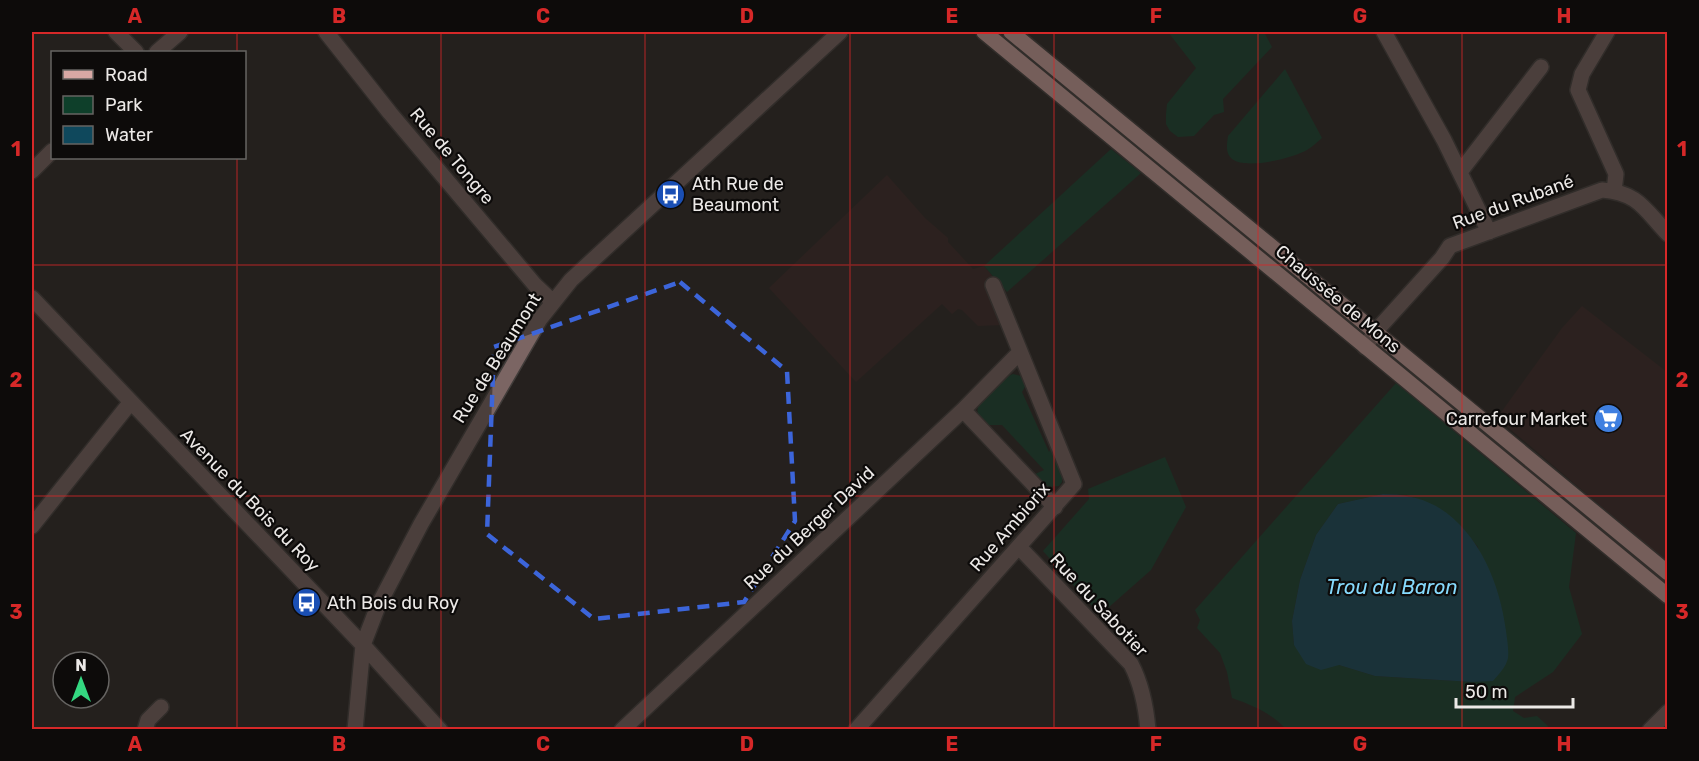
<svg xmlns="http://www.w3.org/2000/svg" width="1699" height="761" font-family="Rubik,sans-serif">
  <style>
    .commercial { fill: #362322 }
    .green { fill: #0e3f2a; fill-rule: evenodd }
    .water { fill: #0f485c }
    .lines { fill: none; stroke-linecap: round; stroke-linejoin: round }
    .minor-casing { stroke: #413c3a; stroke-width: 18 }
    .major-casing { stroke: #413c3a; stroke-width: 18 }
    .minor { stroke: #7b6563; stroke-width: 15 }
    .major { stroke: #d7a8a4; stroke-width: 15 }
    .marked { fill: none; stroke: #3c65da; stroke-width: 4.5; stroke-dasharray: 12 8; stroke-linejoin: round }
    .grid { fill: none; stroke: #d62828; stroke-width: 1.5; stroke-opacity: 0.55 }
    .labels { text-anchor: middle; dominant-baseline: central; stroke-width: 4.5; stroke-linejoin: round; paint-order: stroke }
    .street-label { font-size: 18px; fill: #ece9e7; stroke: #0d0b0a }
    .poi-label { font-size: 18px; fill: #ece9e7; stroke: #0d0b0a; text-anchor: start }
    .water-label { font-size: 20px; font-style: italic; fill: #86dafd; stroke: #0d0b0a }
    .neatline { fill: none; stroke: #d62828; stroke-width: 2 }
    .grid-label { font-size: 20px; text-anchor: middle; font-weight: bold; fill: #d62828 }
  </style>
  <rect width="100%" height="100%" fill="#25201e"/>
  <!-- commercial -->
  <path class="commercial" d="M 887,175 L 925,218 L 948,238 L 948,242 L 973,269 L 984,266 L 997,281 L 1002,325 L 978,326 L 962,310 L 958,309 L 952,314 L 942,304 L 856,382 L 769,288 Z
    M 1582,306 L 1667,372 L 1667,562 L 1497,418 L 1562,328 Z"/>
  <!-- green -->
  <path class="green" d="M 1168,32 L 1264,32 L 1272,47 L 1223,99 L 1224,112 L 1214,115 L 1194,136 L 1178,137 L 1170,131 L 1166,124 L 1166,114 L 1167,104 L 1196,68 Z
    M 1285,69 L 1322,138 C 1317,142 1312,147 1307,150 C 1293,158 1246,170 1232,159 C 1225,153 1227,144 1228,136 Z
    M 1111,149 L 1141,173 L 1007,292 L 984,266 Z
    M 1013,374 L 1021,376 L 1026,385 L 1022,392 L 1049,452 L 1052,446 L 1062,469 L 1062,482 L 1059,486 L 1044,487 L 1033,475 L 1044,470 L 1002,425 L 984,425 C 980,420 976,414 978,407 C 980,397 1004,377 1013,374 Z
    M 1396,383 L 1576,533 L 1569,587 L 1582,634 L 1553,672 L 1515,697 L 1513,711 L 1524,718 L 1537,716 L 1548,726 L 1547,729 L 1286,729 C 1271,713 1252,705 1232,698 L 1227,672 L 1220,653 L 1197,628 L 1200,620 L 1195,610 ZM 1383,494 L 1407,495 L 1437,507 L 1463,529 L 1478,547 L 1493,680 L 1472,682 L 1375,676 L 1339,665 L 1294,645 L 1292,621 L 1300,580 L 1316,535 L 1338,504 Z
    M 1165,457 L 1186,507 L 1151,570 L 1100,615 L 1043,551 L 1089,499 L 1088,489 Z"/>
  <!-- water -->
  <path class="water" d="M 1383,494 C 1402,494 1419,497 1436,506 C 1479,531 1500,584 1506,631 C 1507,639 1509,650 1508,658 C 1506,667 1499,674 1493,681 L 1472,682 L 1375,676 L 1339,665 L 1321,670 L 1306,664 L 1294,645 L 1292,621 L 1300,580 L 1316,535 L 1338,504 Z"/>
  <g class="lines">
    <defs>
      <path id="minor" d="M 116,32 L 136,52
        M 326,32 L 390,113 L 535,285 L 553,302
        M 1384,32 L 1444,140 L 1489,232
        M 1607,32 L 1582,74 L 1578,90 L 1616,174 L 1614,191
        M 157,52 L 180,32
        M 32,171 L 52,151
        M 1460,172 L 1541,67
        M 32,298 L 363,645 L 440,730
        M 1365,347 L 1376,331 L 1442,258 L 1450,246 L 1602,190 C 1639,193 1644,209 1668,234
        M 963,410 L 1055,507
        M 32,526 L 130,403
        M 1019,547 L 1131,664 C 1142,685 1146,706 1148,730
        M 145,730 L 148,720 L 161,707
        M 355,730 L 363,645 L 378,606 L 421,524 L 540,319 L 571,280 L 840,32
        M 622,730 L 963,410 L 1020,352
        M 856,730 L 1074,484 L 993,285
        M 1650,730 L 1668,712"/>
      <path id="major" d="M 984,32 L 1668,596
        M 1011,32 L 1668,573"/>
    </defs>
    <!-- minor casing -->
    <use href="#minor" class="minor-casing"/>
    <!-- major casing -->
    <use href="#major" class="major-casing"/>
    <!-- minor -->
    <use href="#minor" class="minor"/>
    <!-- major -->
    <use href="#major" class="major"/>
  </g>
  <!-- marked area -->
  <path d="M0 0H1699V761H0ZM 680,282 L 787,371 L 795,521 L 744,602 L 594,619 L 487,534 L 494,347 Z" fill="#25201e" fill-opacity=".55" fill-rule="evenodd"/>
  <path class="marked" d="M 680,282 L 787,371 L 795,521 L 744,602 L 594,619 L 487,534 L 494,347 Z"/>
  <!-- grid -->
  <path class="grid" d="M 237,32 L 237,52M 441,32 L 441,730M 645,32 L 645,730M 850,32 L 850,730M 1054,32 L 1054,730M 1258,32 L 1258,730M 1462,32 L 1462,730M 237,158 L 237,730M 32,265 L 1668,265M 32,496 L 1668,496"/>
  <!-- icons -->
  <defs>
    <symbol id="bus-disc" viewBox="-11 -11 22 22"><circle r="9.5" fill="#1a4fb4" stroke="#0d0b0a"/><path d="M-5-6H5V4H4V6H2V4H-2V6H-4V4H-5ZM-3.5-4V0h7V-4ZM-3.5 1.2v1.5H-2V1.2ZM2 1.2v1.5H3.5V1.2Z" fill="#fff"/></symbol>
    <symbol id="supermarket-disc" viewBox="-11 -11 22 22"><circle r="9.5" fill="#3f7fe0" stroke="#0d0b0a"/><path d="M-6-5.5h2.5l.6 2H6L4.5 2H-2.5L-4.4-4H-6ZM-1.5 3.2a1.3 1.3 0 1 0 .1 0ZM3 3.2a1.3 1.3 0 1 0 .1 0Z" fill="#fff"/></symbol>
  </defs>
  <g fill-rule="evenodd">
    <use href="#bus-disc" x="654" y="178" width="33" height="33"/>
    <use href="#supermarket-disc" x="1592" y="402" width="33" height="33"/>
    <use href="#bus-disc" x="290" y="586" width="33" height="33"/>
  </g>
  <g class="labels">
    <!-- street labels -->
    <g class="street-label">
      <text transform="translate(452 156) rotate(50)">Rue de Tongre</text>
      <text transform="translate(1513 202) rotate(-20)">Rue du Rubané</text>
      <text transform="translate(1338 299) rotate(40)">Chaussée de Mons</text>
      <text transform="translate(497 358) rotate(-58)">Rue de Beaumont</text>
      <text transform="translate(250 500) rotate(46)">Avenue du Bois du Roy</text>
      <text transform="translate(1010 527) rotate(-49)">Rue Ambiorix</text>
      <text transform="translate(809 528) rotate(-43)">Rue du Berger David</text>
      <text transform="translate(1099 605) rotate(47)">Rue du Sabotier</text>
    </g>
    <!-- poi labels -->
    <g class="poi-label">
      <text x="692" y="184">Ath Rue de<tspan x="692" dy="21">Beaumont</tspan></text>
      <text x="1587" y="419" text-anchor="end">Carrefour Market</text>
      <text x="327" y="603">Ath Bois du Roy</text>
    </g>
    <!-- water labels -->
    <g class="water-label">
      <text x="1392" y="587">Trou du Baron</text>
    </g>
  </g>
  <!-- border -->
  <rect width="1699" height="761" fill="none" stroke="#0d0b0a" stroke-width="66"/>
  <!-- legend -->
  <rect x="51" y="51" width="195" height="108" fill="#0d0b0a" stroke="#666462" stroke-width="1.5"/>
  <rect x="63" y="70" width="30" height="9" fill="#d7a8a4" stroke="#666462" stroke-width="1.5"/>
  <text x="105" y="81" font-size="18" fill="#ece9e7">Road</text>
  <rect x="63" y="96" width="30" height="18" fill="#0e3f2a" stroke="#666462" stroke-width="1.5"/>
  <text x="105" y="111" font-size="18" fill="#ece9e7">Park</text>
  <rect x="63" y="126" width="30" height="18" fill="#0f485c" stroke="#666462" stroke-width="1.5"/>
  <text x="105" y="141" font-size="18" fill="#ece9e7">Water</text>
  <!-- north arrow -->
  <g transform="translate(81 680)"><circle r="28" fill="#0d0b0a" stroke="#666462" stroke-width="1.5"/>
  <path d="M0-4.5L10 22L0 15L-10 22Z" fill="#34d881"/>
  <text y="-9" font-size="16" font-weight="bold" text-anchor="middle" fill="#ece9e7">N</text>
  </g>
  <!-- scale -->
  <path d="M1456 698v9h117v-9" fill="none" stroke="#ece9e7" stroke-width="3"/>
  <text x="1465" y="698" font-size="18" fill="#ece9e7" stroke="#0d0b0a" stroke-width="4.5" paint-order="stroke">50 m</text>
  <rect x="33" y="33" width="1633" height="695" class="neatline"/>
  <g class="grid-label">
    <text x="135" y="23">A</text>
    <text x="339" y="23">B</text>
    <text x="543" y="23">C</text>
    <text x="747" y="23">D</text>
    <text x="952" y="23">E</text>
    <text x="1156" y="23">F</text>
    <text x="1360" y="23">G</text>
    <text x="1564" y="23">H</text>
    <text x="16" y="156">1</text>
    <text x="1682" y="156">1</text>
    <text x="16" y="387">2</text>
    <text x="1682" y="387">2</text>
    <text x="16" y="619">3</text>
    <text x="1682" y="619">3</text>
    <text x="135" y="751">A</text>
    <text x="339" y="751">B</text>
    <text x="543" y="751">C</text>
    <text x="747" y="751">D</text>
    <text x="952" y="751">E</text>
    <text x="1156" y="751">F</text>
    <text x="1360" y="751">G</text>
    <text x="1564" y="751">H</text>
  </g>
</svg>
